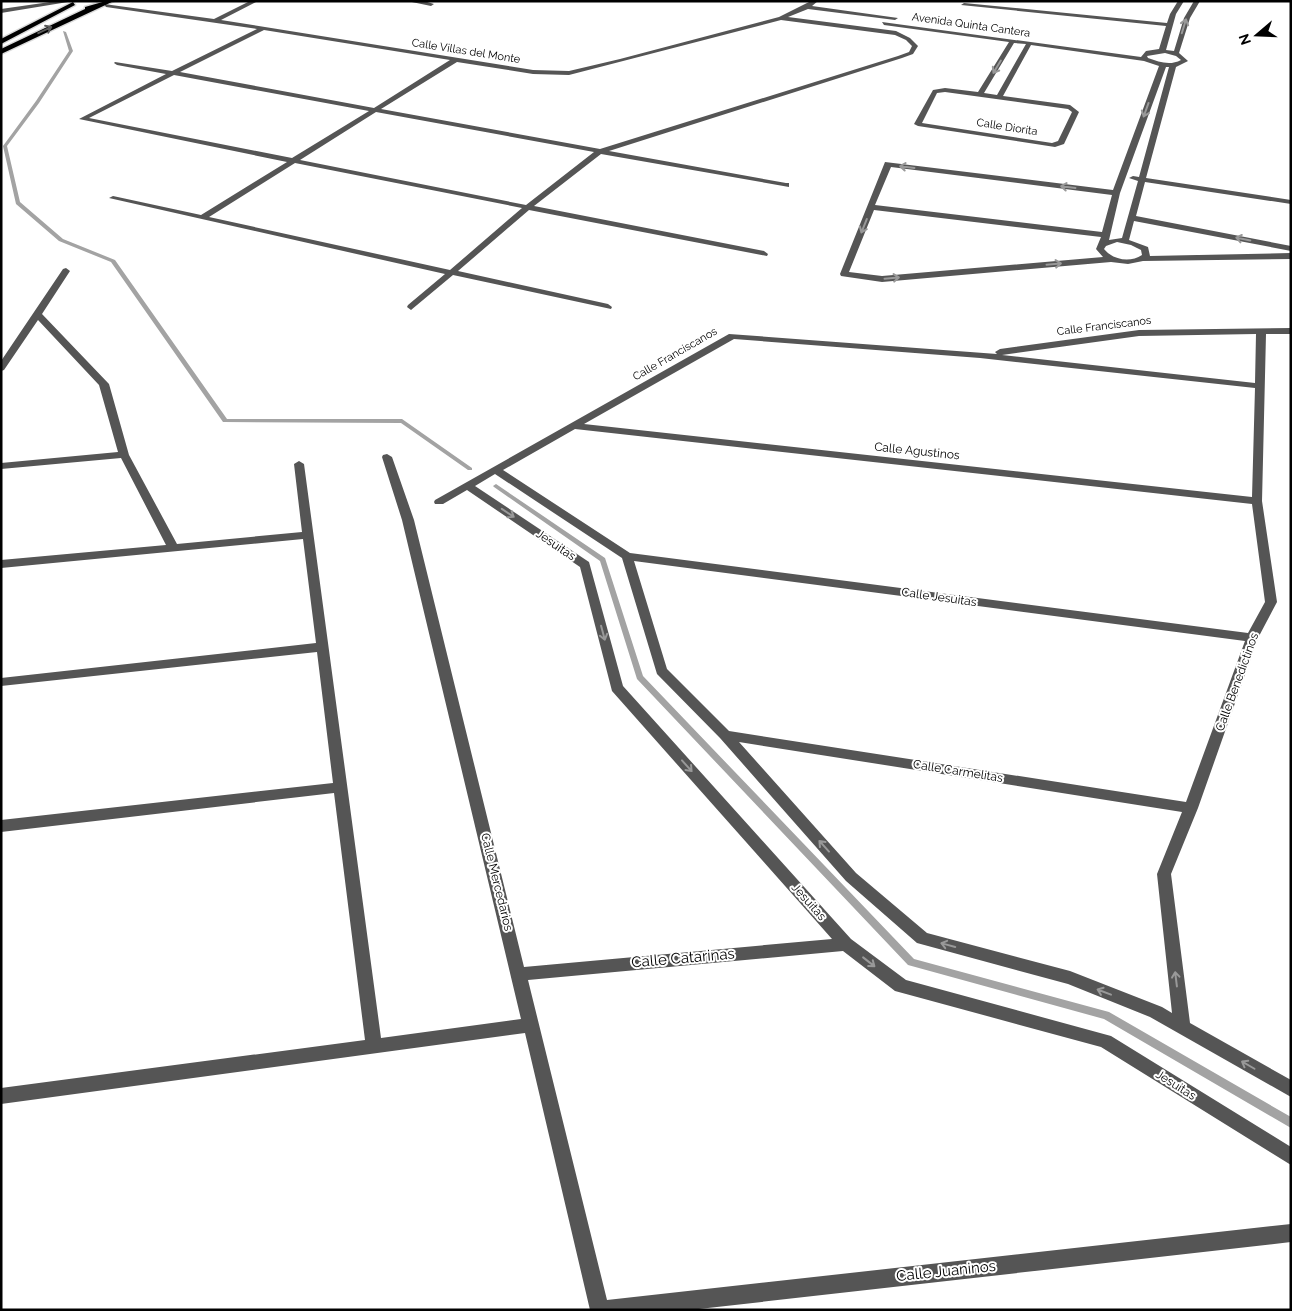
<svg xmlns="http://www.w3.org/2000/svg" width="1292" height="1311" font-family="Raleway,sans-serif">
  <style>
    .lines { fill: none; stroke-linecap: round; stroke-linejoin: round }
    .stream { fill: #a3a3a3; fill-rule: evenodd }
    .major-casing { stroke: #dbdbdb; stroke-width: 3 }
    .minor { fill: #555; fill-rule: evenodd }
    .major { fill: #000; fill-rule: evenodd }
    .oneway { stroke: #999 }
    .oneway2 { stroke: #595959 }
    .labels { text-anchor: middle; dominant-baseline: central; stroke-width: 4; stroke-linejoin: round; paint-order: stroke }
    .far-street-label { font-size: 11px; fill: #000; stroke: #fff }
    .street-label { font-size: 12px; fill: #000; stroke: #fff }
    .near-street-label { font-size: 15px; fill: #000; stroke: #fff }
  </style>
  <rect width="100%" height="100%" fill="#fff"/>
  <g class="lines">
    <!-- stream -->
    <path class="stream" d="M 63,31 L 66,32 L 73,51 L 39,103 L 7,146 L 20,202 L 63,239 L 115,260 L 227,419 L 402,419 L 472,468 L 472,470 L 468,470 L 401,423 L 223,422 L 111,262 L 59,241 L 16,204 L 3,146 L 36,101 L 69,51 Z
      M 496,484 L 605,558 L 643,676 L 914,959 L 1109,1012 L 1291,1117 L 1291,1128 L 1104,1019 L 908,965 L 637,679 L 600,561 L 494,487 L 493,486 Z"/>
    <defs>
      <path id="major" d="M 106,1 L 114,1 L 1,54 L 1,49 L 85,9 L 85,7 Z
        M 73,2 L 75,5 L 1,44 L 1,39 Z"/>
    </defs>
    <!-- major casing -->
    <use href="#major" class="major-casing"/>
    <!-- minor -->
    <path class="minor" d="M 57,1 L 74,1 L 1,13 L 1,9 Z
      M 250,1 L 258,1 L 221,20 L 533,70 L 569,71 L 620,59 L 779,17 L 811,1 L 818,1 L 812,6 L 898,18 L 895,20 L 808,9 L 788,17 L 896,31 L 910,38 L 918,46 L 913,54 L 902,58 L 609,151 L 786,183 L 789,183 L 789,187 L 601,154 L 534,206 L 764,251 L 768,254 L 767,256 L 529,210 L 458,271 L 608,304 L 612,307 L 611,309 L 453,275 L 411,310 L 407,307 L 408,305 L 445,274 L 109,198 L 113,196 L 201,215 L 287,162 L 79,119 L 166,74 L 117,65 L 114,63 L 115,62 L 172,71 L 257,29 L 106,7 L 104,4 L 214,19 ZM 781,20 L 895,35 L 906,40 L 912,46 L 909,52 L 898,56 L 600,149 L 381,109 L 457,62 L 533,74 L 569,75 ZM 264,30 L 450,60 L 374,108 L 180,72 ZM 174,75 L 369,111 L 292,158 L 89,118 ZM 376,112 L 594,152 L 526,205 L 300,160 ZM 295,163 L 522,208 L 450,270 L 209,217 Z
      M 407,1 L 424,1 L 434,4 L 431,6 Z
      M 1178,1 L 1184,1 L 1176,14 L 1166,50 L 1174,51 L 1184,18 L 1194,1 L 1200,1 L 1190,18 L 1179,53 L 1188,61 L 1176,67 L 1146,178 L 1291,200 L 1291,204 L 1145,182 L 1136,216 L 1291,246 L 1291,251 L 1134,221 L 1129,240 L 1148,247 L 1150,256 L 1291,253 L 1291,259 L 1143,261 L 1128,264 L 1111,262 L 882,282 L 841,276 L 840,274 L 885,162 L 1113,190 L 1159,66 L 1144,61 L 1031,45 L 1003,96 L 1070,105 L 1079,112 L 1064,144 L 1055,147 L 918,126 L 914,124 L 933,90 L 945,88 L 978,92 L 1009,42 L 884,25 L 882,22 L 1141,57 L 1146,51 L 1159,49 L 1166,26 L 961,5 L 964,3 L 1167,23 L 1170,14 ZM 1014,43 L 1026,44 L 997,95 L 984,93 ZM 1165,53 L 1176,56 L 1181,60 C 1170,66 1159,62 1148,58 L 1147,56 ZM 1166,67 L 1169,67 L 1139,177 L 1133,176 L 1129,178 L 1138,181 L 1122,238 L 1109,240 L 1120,193 ZM 945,92 L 1068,109 L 1072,112 L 1058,141 L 1052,143 L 922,123 L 937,93 ZM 891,167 L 1112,195 L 1102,232 L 875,205 ZM 874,210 L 1101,237 L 1096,249 L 1103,257 L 882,276 L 849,272 ZM 1117,242 L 1131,245 L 1141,250 L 1142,255 C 1130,263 1113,260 1104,249 L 1106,246 Z
      M 66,268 L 70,271 L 42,314 L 109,384 L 129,455 L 177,544 L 302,532 L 294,464 L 299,461 L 304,464 L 381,1038 L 521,1019 L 402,520 L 382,457 L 383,455 L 387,454 L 392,457 L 414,520 L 524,967 L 832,939 L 612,691 L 580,567 L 467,490 L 443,504 L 435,504 L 434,502 L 435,500 L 729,334 L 997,354 L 995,352 L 1000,349 L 1139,330 L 1291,328 L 1291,334 L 1266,334 L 1262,501 L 1277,602 L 1258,638 L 1198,808 L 1171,874 L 1190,1023 L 1291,1080 L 1291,1097 L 1150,1017 L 1068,984 L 917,943 L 846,881 L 720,738 L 657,674 L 622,558 L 495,474 L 475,486 L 589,562 L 623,686 L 851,939 L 906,980 L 1111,1036 L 1291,1147 L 1291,1165 L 1101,1047 L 895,991 L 843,951 L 528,980 L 607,1300 L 1291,1224 L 1291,1242 L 690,1310 L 590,1310 L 525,1033 L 1,1104 L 1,1088 L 365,1040 L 334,793 L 1,832 L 1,820 L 333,783 L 317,652 L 1,686 L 1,678 L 316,643 L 303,539 L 1,568 L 1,560 L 166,545 L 121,458 L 1,469 L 1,463 L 118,452 L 99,385 L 38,320 L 4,370 L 1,371 L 1,361 L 63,269 ZM 1256,334 L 1255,383 L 1002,355 L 1139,336 ZM 734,339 L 980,358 L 1255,388 L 1252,497 L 584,424 ZM 575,429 L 1252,504 L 1265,602 L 1248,633 L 630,553 L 503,470 ZM 634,561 L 1245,641 L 1186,802 L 729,731 L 667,669 ZM 739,742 L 1182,812 L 1157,874 L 1172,1013 L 1162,1007 L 1070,971 L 927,933 L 856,873 Z"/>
    <!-- major -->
    <use href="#major" class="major"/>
  </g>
  <!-- one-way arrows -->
  <defs><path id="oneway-shaft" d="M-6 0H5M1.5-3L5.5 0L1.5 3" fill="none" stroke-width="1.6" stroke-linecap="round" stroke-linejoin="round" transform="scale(1.25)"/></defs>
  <g class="oneway">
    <use href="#oneway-shaft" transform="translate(1184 26) rotate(-73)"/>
    <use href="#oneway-shaft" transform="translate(997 67) rotate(121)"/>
    <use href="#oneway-shaft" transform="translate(1146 110) rotate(110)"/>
    <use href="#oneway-shaft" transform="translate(907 167) rotate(-173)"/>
    <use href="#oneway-shaft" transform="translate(1068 187) rotate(-173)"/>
    <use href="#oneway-shaft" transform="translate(864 226) rotate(112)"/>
    <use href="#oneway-shaft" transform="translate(1243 239) rotate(-169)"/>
    <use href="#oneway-shaft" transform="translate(1054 264) rotate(-5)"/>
    <use href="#oneway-shaft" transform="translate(892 278) rotate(-5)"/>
    <use href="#oneway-shaft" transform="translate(508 513) rotate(34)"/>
    <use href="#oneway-shaft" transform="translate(603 633) rotate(75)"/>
    <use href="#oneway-shaft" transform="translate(687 766) rotate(48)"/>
    <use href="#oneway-shaft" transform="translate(824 846) rotate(-132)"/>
    <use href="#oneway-shaft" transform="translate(948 945) rotate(-165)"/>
    <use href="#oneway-shaft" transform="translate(869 962) rotate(38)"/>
    <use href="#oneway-shaft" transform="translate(1176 979) rotate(-97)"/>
    <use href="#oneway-shaft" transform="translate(1104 992) rotate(-159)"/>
    <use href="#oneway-shaft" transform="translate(1248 1065) rotate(-150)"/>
  </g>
  <use class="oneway2" href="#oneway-shaft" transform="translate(45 30) rotate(-25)"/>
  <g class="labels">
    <!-- far-street labels -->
    <g class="far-street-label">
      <text transform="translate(971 25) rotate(8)">Avenida Quinta Cantera</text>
      <text transform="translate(466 51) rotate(9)">Calle Villas del Monte</text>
      <text transform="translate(1007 127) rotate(9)">Calle Diorita</text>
      <text transform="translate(1104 326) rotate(-7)">Calle Franciscanos</text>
      <text transform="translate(675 354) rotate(-30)">Calle Franciscanos</text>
    </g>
    <!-- street labels -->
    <g class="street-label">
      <text transform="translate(917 451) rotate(6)">Calle Agustinos</text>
      <text transform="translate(556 545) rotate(34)">Jesuitas</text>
      <text transform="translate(939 597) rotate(8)">Calle Jesuitas</text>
      <text transform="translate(1237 682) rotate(-70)">Calle Benedictinos</text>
      <text transform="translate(958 771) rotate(9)">Calle Carmelitas</text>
      <text transform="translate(497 882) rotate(76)">Calle Mercedarios</text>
      <text transform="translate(809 902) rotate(48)">Jesuitas</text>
      <text transform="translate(1176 1085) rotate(32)">Jesuitas</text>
    </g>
    <!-- near-street labels -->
    <g class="near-street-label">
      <text transform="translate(683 958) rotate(-5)">Calle Catarinas</text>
      <text transform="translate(946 1271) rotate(-6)">Calle Juaninos</text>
    </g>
  </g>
  <!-- border -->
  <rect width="1292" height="1311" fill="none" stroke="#000000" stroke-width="5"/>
  <!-- north arrow -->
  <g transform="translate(1257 35) rotate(251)" stroke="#ffffff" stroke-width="4" paint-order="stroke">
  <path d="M0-4L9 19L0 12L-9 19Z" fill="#000000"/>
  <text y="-8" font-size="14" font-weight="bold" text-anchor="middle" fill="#000000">N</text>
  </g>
</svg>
